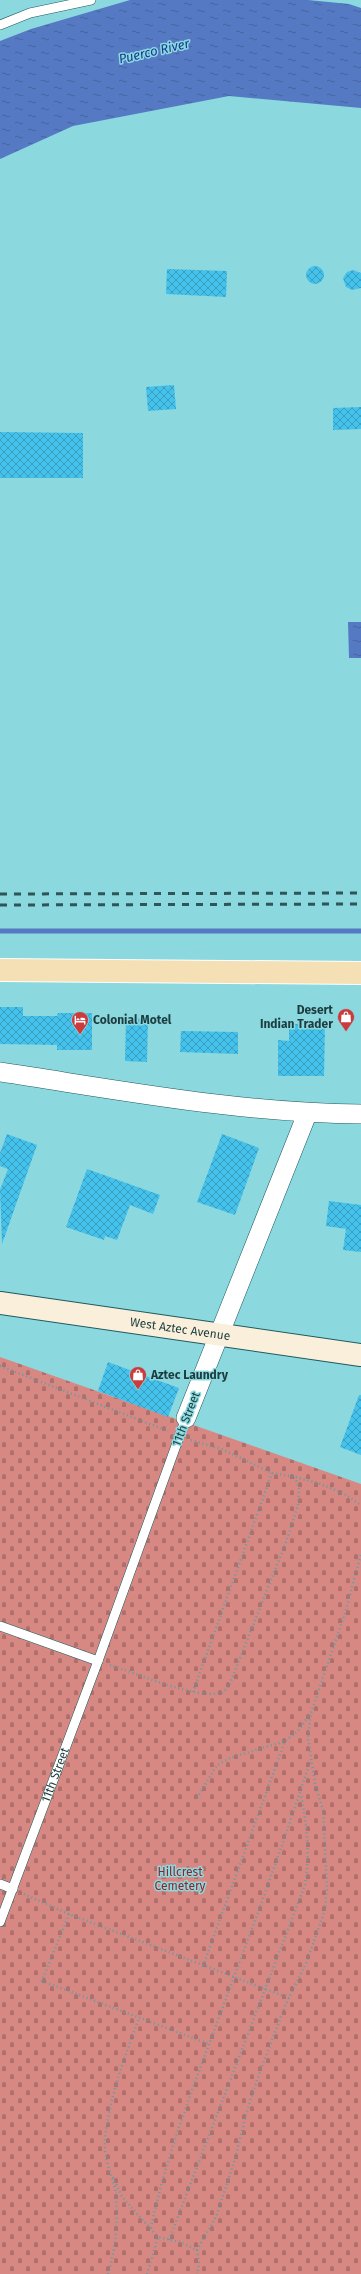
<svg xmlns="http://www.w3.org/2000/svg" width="361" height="2274" font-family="'Fira Sans',sans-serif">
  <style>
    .cemetery { fill: url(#cemetery-stones) }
    .water { fill: url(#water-ripples) }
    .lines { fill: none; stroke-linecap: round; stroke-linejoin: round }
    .stream { stroke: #5679c4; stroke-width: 5 }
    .building { fill: url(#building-cross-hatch) }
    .service-casing { stroke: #1e5a5f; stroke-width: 10 }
    .minor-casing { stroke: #1e5a5f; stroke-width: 20 }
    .secondary-casing { stroke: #1e5a5f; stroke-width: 24 }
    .primary-casing { stroke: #fff; stroke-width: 24 }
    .path { stroke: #619da2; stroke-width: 2.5; stroke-dasharray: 1 3; stroke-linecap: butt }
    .service { stroke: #fff; stroke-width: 9 }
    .minor { stroke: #fff; stroke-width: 19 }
    .secondary { stroke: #faefda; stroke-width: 22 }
    .primary { stroke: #f5e0b6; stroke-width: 22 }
    .rail { stroke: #2e5559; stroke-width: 3; stroke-dasharray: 7 7; stroke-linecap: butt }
    .labels { text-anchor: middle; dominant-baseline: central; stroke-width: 3; stroke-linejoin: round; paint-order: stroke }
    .poi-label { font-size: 12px; font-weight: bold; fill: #1c3c3f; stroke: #8bd8df; text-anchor: start }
    .street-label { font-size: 12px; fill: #1c3c3f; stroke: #8bd8df }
    .park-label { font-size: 12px; fill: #962126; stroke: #8bd8df }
    .water-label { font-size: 13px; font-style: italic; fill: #153991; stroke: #8bd8df }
  </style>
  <defs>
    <pattern id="cemetery-stones" width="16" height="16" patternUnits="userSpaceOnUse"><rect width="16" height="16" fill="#d88883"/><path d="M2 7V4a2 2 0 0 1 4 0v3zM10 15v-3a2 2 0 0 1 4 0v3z" fill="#ae706d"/></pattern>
    <pattern id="water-ripples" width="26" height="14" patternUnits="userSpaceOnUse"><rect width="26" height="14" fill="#5679c4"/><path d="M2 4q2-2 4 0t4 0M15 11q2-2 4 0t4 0" fill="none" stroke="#4664a1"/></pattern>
    <pattern id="building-cross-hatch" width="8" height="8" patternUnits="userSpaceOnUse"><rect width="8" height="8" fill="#45c2eb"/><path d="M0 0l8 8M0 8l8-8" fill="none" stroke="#399fc0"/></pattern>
  </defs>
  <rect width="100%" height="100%" fill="#8bd8df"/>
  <!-- cemetery -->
  <path class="cemetery" d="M 0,1357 L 361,1484 L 361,2274 L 0,2274 Z"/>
  <!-- water -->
  <path class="water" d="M 130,0 L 308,0 L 349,4 L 361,8 L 361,108 L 229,96 L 73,126 L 0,159 L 0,41 L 31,29 Z
    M 348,622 L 361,622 L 361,658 L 349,658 Z"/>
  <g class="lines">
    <!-- stream -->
    <path class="stream" d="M 0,931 L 361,931"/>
  </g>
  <!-- building -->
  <path class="building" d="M306 275a9 9 0 1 1 18 0a9 9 0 1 1-18 0Z
    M 167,269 L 227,271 L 226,297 L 166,294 Z
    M 353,270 L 361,273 L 361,288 L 352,290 L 346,287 L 343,278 L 347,272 Z
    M 174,385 L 176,409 L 148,411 L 146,387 Z
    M 361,407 L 361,429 L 333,430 L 333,408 Z
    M 0,432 L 83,433 L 83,478 L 0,478 Z
    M 0,1007 L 23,1007 L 23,1016 L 57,1016 L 58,1013 L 92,1013 L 92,1050 L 57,1050 L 57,1045 L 0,1044 Z
    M 126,1018 L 148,1019 L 147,1062 L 125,1061 Z
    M 289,1024 L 325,1024 L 324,1076 L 278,1076 L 278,1040 L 289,1041 Z
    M 181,1031 L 238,1032 L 238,1054 L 180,1052 Z
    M 7,1134 L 37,1145 L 2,1244 L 0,1190 L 8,1169 L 0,1166 L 0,1153 Z
    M 222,1134 L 259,1148 L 235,1215 L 197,1202 Z
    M 87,1169 L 160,1195 L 153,1214 L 130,1205 L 117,1240 L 105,1236 L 104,1240 L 66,1227 Z
    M 329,1201 L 361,1205 L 361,1252 L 343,1250 L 346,1229 L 326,1226 Z
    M 108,1362 L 179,1388 L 168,1417 L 98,1391 Z
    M 359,1395 L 361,1395 L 361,1455 L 340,1447 Z"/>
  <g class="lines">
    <defs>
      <g id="service">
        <path d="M 0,25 L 30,13 L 91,0"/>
        <path d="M 0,1626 L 98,1661"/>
        <path d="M 0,1884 L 13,1889"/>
        <path id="s1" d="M 0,1922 L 98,1661 L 186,1418"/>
      </g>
      <path id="minor" d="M 0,1072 C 120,1090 240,1113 361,1114
        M 186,1418 L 307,1114"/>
      <g id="secondary">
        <path id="s2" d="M 0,1303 L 361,1355"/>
      </g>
      <path id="primary" d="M 0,970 L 361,973"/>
    </defs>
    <!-- service casing -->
    <use href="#service" class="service-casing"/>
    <!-- minor casing -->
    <use href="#minor" class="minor-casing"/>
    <!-- secondary casing -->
    <use href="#secondary" class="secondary-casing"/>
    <!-- primary casing -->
    <use href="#primary" class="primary-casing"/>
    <!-- path -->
    <path class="path" d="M 0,1366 L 168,1431
      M 191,1440 L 224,1450 L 272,1473 L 295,1477 L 318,1483 L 343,1493 L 361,1505
      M 110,1665 C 136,1673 194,1699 220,1693 C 223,1693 226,1689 229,1686 L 286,1542 L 298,1505 L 299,1488 L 295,1477
      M 193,1692 L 272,1473
      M 197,1798 L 217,1765 L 230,1758 L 285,1741 L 298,1731 L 310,1714
      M 24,1894 L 69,1914 L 289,1998
      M 69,1914 L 42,1981 L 209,2044
      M 203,1966 L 285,1741
      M 113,2177 L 122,2197 L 158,2237
      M 151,2228 C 167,2150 198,2076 225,2001 C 255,1922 284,1842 310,1762
      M 169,2240 L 305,1885 C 310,1854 307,1826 301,1794
      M 197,2250 L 216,2217 L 235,2159 L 247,2111 L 257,2080 L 285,2006 L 307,1961 L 325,1910 L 327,1886 L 323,1810 L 315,1783 L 308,1738 L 311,1713 L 346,1610 L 361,1554
      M 108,2274 C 116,2248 119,2216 115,2189 C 112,2174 103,2157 105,2141 C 108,2100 125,2057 139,2018
      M 147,2274 L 158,2237 L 180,2242 L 197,2250 L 199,2264 L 197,2274"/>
    <!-- service -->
    <use href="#service" class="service"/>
    <!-- minor -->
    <use href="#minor" class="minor"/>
    <!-- secondary -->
    <use href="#secondary" class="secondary"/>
    <!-- primary -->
    <use href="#primary" class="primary"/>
    <!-- rail -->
    <path class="rail" d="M 0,894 L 361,893
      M 0,905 L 361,904"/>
  </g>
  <!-- icons -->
  <defs>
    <symbol id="shop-pin" viewBox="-11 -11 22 30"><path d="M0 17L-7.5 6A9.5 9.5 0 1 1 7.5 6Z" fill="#ca3b3e" stroke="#8bd8df"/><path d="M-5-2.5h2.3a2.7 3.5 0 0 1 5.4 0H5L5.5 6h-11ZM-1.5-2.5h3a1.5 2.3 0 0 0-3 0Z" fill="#fff"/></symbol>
    <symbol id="hotel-pin" viewBox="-11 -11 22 30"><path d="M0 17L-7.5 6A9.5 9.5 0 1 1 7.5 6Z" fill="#ca3b3e" stroke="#8bd8df"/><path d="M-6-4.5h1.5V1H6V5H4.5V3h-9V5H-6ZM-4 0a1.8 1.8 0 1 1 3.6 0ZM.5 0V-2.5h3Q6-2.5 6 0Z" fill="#fff"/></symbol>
  </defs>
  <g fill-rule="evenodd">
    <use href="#shop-pin" x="336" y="1007" width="20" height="27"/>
    <use href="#hotel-pin" x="70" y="1010" width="20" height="27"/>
    <use href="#shop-pin" x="128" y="1365" width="20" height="27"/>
  </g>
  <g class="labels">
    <!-- poi labels -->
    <g class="poi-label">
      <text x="333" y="1010" text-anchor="end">Desert<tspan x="333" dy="14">Indian Trader</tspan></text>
      <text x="93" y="1020">Colonial Motel</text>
      <text x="151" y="1375">Aztec Laundry</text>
    </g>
    <!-- street labels -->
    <g class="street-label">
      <text stroke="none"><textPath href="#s2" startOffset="182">West Aztec Avenue</textPath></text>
      <text transform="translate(186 1419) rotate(-69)">11th Street</text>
      <text stroke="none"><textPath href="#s1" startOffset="157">11th Street</textPath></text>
    </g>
    <!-- park labels -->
    <g class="park-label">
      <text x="180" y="1872">Hillcrest<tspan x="180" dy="14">Cemetery</tspan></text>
    </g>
    <!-- water labels -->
    <g class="water-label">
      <text transform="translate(154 51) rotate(-13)">Puerco River</text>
    </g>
  </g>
</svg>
